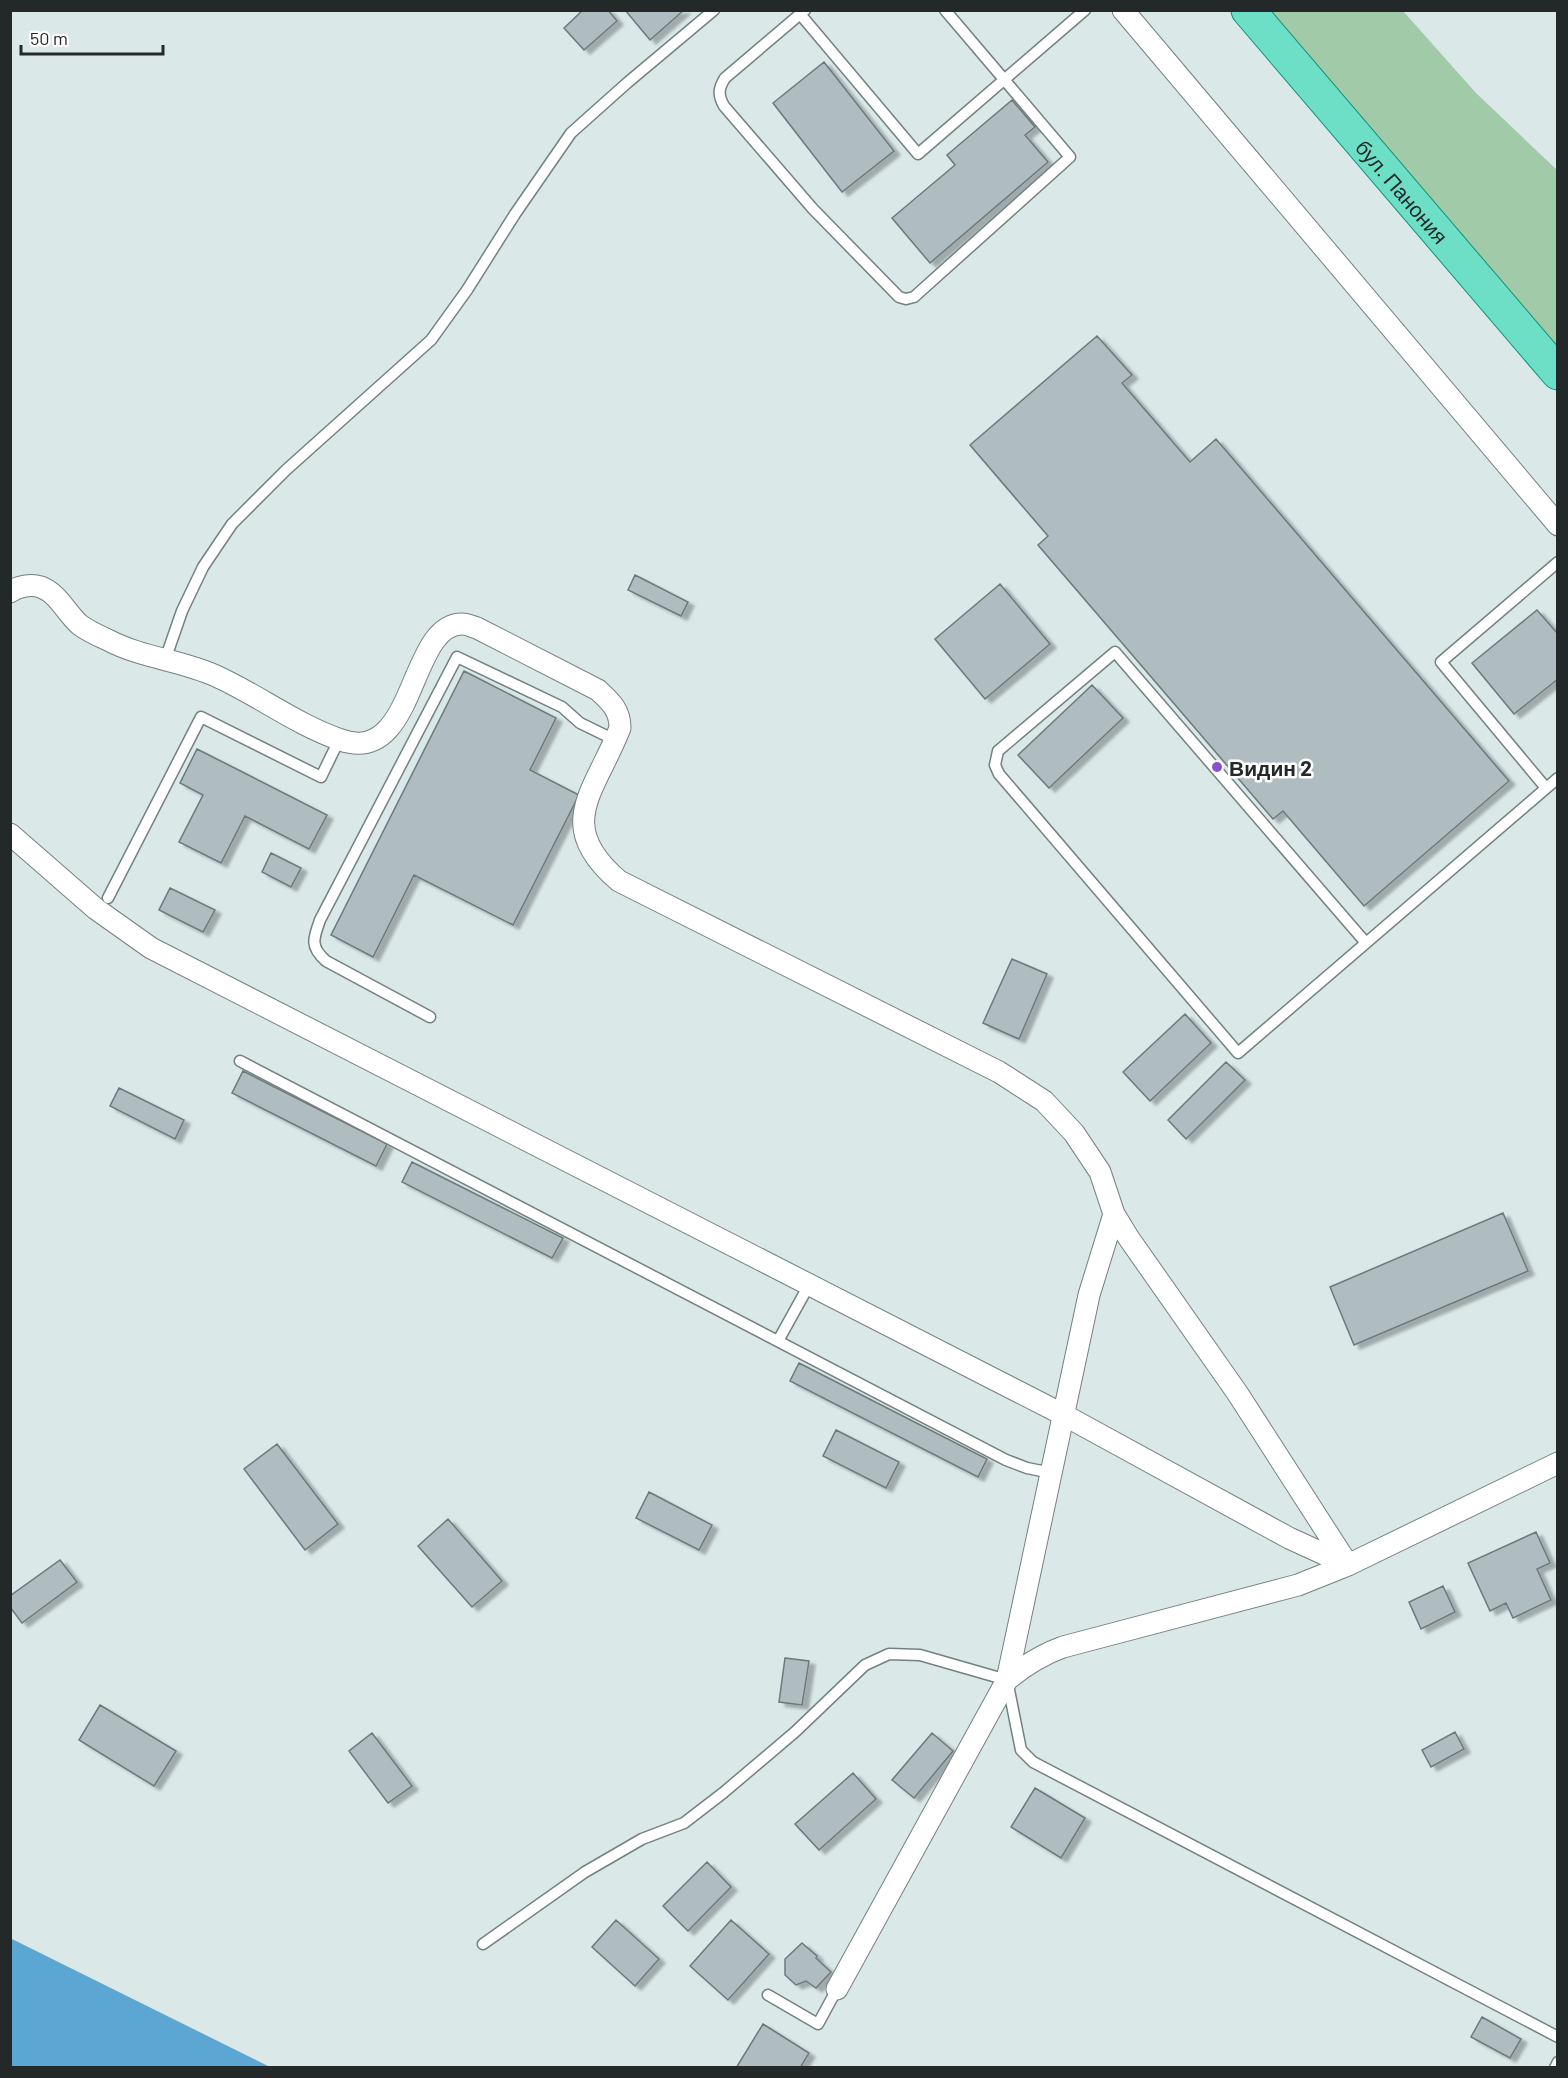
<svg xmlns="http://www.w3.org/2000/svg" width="1568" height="2078" font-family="Barlow,sans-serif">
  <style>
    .green { fill: #a1caa9 }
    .water { fill: #5ca6d3 }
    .building { fill: #afbcc0; stroke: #6d797c; stroke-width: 1.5; filter: url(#shadow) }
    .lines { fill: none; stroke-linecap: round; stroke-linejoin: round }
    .lane-casing { stroke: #748181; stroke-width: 13 }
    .street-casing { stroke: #748181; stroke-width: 23 }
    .primary-casing { stroke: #139177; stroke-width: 35 }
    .lane { stroke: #fff; stroke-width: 10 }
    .street { stroke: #fff; stroke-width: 21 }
    .primary { stroke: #6ddfc7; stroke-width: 33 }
    .poi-dot { fill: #8852ca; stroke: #fff; stroke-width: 2 }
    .labels { text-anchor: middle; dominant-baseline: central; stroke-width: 5; stroke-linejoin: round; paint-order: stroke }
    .street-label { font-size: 21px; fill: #232828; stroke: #fff }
    .poi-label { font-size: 21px; font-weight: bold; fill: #232828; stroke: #fff; text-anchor: start }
  </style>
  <defs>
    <filter id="shadow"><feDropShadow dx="6" dy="4" stdDeviation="1.5" flood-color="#0004"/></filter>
  </defs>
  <rect width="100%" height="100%" fill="#dae8e8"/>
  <!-- green -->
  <path class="green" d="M 1248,11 L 1403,11 L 1476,93 L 1557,170 L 1557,373 Z"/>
  <!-- water -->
  <path class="water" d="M 10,1938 L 270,2067 L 11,2067 Z"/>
  <!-- building -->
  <path class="building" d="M 583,10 L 608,10 L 617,21 L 584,50 L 564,28 Z
    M 625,10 L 684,10 L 650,40 Z
    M 824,62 L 894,151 L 842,192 L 773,103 Z
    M 1012,100 L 1035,127 L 1025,135 L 1048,162 L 930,263 L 892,218 L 955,165 L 947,155 Z
    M 1097,336 L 1132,375 L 1122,383 L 1190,462 L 1216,439 L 1509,781 L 1364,906 L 1283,811 L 1273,819 L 1038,545 L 1048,536 L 970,445 Z
    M 635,575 L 688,602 L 681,616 L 628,590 Z
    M 1000,584 L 1050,644 L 985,699 L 935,639 Z
    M 1537,610 L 1558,634 L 1558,679 L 1514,714 L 1472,663 Z
    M 464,671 L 556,718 L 530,770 L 579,795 L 513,925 L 414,875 L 373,957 L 331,935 Z
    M 1092,685 L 1123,718 L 1049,788 L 1018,755 Z
    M 197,749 L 327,815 L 309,849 L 245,816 L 221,863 L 179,842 L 203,795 L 180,783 Z
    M 271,853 L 301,868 L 291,887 L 262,872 Z
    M 170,888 L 215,910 L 203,932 L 159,910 Z
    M 1012,959 L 1047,974 L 1019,1039 L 983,1023 Z
    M 1185,1014 L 1211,1043 L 1150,1101 L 1123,1072 Z
    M 1226,1062 L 1245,1080 L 1186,1139 L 1168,1120 Z
    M 243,1071 L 387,1144 L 376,1166 L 232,1093 Z
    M 119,1088 L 184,1120 L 175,1139 L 110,1106 Z
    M 412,1162 L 563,1238 L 552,1258 L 402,1182 Z
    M 1503,1213 L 1528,1271 L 1354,1345 L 1330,1287 Z
    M 799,1363 L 987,1459 L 978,1477 L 790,1381 Z
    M 836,1430 L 899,1462 L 886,1488 L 823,1456 Z
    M 277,1444 L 338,1524 L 305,1550 L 244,1469 Z
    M 649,1492 L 712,1525 L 699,1550 L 636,1518 Z
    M 448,1519 L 502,1581 L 472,1607 L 418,1546 Z
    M 1536,1532 L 1550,1563 L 1537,1569 L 1551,1600 L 1513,1618 L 1506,1603 L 1490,1611 L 1468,1563 Z
    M 60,1560 L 77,1582 L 22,1623 L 10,1607 L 10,1596 Z
    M 1443,1586 L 1455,1612 L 1421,1629 L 1409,1602 Z
    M 785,1658 L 809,1661 L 802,1705 L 779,1702 Z
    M 100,1705 L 176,1751 L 154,1786 L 79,1740 Z
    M 1455,1732 L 1464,1749 L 1431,1767 L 1422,1750 Z
    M 372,1733 L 412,1786 L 388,1803 L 349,1751 Z
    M 932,1733 L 953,1751 L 914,1798 L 892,1780 Z
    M 853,1773 L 876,1799 L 819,1850 L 795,1824 Z
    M 1035,1788 L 1085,1818 L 1061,1858 L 1011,1827 Z
    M 707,1862 L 731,1887 L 688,1931 L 663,1906 Z
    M 616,1920 L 659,1959 L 635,1986 L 592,1947 Z
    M 731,1920 L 769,1954 L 728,2000 L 690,1966 Z
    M 802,1943 L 817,1956 L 816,1958 L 831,1972 L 816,1988 L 806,1981 L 796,1985 L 785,1975 L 785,1959 Z
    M 1482,2017 L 1521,2039 L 1510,2058 L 1471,2037 Z
    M 763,2024 L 809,2053 L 800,2068 L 736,2068 Z"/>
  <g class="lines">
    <defs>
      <path id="lane" d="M 805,10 L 725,78 C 718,89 718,95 724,106 L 813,209 L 899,297 L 906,299 L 914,297 L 1070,157 L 945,10
        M 800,14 L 918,154 L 1085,10
        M 165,660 L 182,611 L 203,567 L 232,524 L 286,470 L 431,340 L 467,290 L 515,214 L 571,133 L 627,83 L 714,10
        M 1546,788 L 1441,662 L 1558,562
        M 108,898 L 201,717 L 321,777 L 339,740
        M 1366,943 L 1115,652 L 998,751 L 995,765 L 999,774 L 1238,1053 L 1558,778
        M 430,1017 L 326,961 C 310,947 313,939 320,920 L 457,657 L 562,707 L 580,723 L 615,740
        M 240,1061 L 1006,1460 L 1027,1468 L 1052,1473
        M 778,1341 L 809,1285
        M 483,1944 L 585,1872 L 642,1839 L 684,1823 L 723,1793 L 795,1732 L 865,1665 L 889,1654 L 920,1655 L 1007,1680 L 1021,1750 L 1033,1762 L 1558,2037
        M 768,1995 L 818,2024 L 837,1989
        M 1555,2068 L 1558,2062"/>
      <path id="street" d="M 1123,10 L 1558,525
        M 10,592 C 18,586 31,584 41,587 C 59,594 66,613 80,625 C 88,631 99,636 108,640 C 142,658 181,660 216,676 C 258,695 297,725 341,740 C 417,766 408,622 463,624 C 467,624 473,627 477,628 L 598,690 C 611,702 620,710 620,728 C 595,792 553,825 619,881 L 999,1072 L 1044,1101 L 1074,1133 L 1100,1172 L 1114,1214
        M 10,834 L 96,909 L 151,948 L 1064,1415 L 1289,1538 L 1348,1565
        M 1007,1680 C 1025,1665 1041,1655 1063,1647 L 1298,1585 L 1348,1565 L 1558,1463
        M 837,1989 L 1007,1680 L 1089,1295 L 1114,1214 L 1128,1237 L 1238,1394 L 1348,1565"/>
      <g id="primary">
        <path id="s1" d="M 1248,10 L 1558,373"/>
      </g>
    </defs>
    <!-- lane casing -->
    <use href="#lane" class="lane-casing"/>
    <!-- street casing -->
    <use href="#street" class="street-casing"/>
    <!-- primary casing -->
    <use href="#primary" class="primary-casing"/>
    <!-- lane -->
    <use href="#lane" class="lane"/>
    <!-- street -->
    <use href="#street" class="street"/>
    <!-- primary -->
    <use href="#primary" class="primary"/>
  </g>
  <!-- markers -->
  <circle class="poi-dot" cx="1217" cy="767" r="6"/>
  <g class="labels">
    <!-- street labels -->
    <g class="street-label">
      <text stroke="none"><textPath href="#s1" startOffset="238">бул. Панония</textPath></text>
    </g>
    <!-- poi labels -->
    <g class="poi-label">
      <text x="1229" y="767">Видин 2</text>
    </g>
  </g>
  <!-- border -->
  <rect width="1568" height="2078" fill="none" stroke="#232828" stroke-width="24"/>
  <!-- scale -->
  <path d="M21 45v9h142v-9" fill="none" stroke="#232828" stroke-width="3"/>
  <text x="30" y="45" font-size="18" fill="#232828" stroke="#ffffff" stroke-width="4.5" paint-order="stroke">50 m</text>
</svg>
